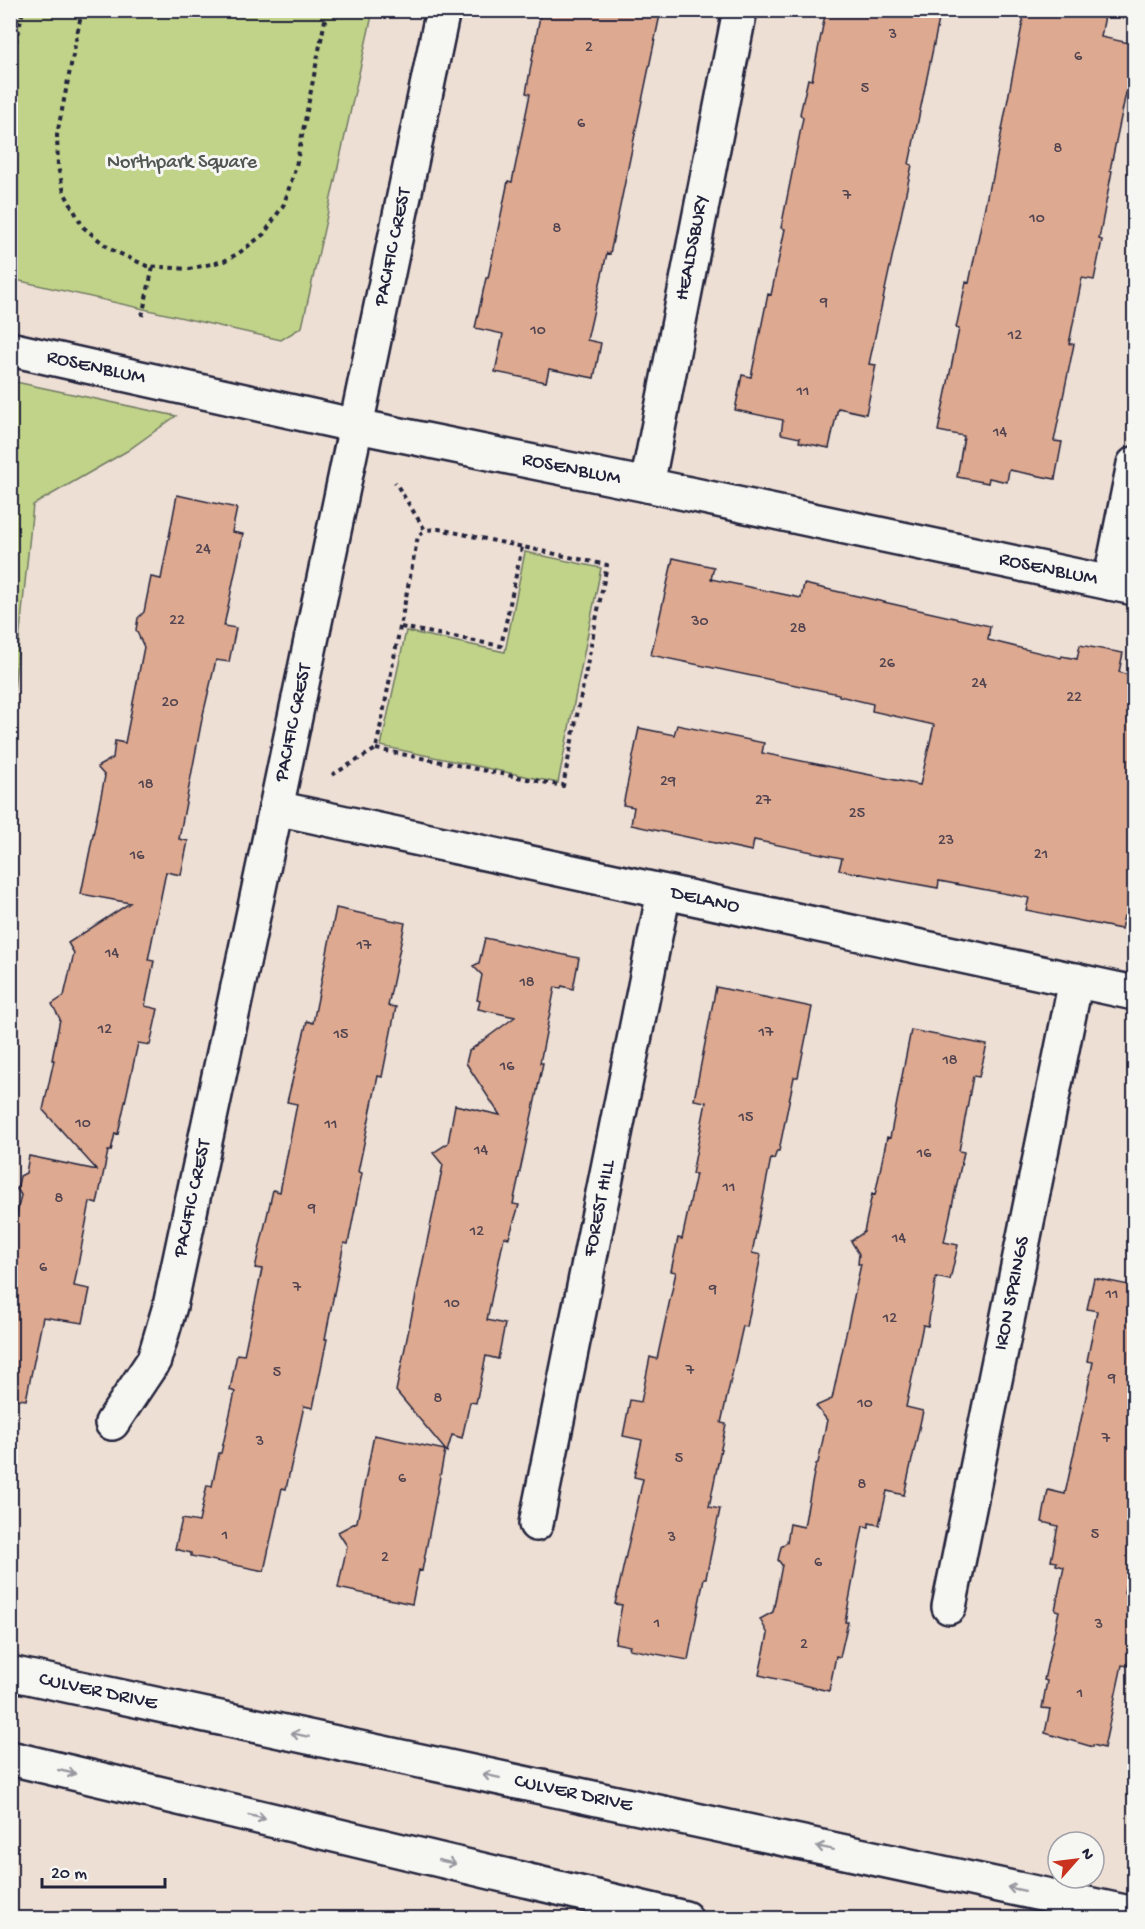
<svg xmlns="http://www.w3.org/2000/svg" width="1145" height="1929" font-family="'Gochi Hand',sans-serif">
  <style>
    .green { fill: #c0d389; stroke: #717a62; stroke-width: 1.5 }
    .building { fill: #dda990; stroke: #22223b; stroke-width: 1.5 }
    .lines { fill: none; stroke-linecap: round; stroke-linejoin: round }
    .minor-casing { stroke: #22223b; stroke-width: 38 }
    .tertiary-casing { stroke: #22223b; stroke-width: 38 }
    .primary-casing { stroke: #22223b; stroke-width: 38 }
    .path { stroke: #22223b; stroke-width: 4; stroke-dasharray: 4.5 4.5; stroke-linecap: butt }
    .minor { stroke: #f6f6f2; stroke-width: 33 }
    .tertiary { stroke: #f6f6f2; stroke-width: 33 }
    .primary { stroke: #f6f6f2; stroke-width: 33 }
    .oneway { stroke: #9797a0 }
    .labels { text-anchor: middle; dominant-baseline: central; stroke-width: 6; stroke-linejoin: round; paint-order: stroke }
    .number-label { font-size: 16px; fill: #514450 }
    .park-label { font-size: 20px; fill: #515752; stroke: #f6f6f2 }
    .street-label { font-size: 20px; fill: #22223b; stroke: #f6f6f2 }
  </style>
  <rect width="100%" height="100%" fill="#eedfd5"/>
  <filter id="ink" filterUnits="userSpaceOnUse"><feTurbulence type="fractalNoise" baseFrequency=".0167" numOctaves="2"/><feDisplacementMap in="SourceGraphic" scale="12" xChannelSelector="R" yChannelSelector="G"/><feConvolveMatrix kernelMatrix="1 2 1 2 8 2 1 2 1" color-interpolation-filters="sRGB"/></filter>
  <g filter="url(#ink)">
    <!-- green -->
    <path class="green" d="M 11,10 L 373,11 L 302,327 L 281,340 L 11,279 Z
      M 11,381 L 176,416 L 127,451 L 33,505 L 11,720 Z
      M 525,552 L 601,568 L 558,783 L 381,746 L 406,631 L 505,652 Z"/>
    <!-- building -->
    <path class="building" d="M 541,10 L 661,10 L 610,254 L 607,253 L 587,340 L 601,343 L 594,378 L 549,369 L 546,382 L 495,372 L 503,334 L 475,328 L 486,278 L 488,278 L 508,181 L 512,182 L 530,94 L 526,93 Z
      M 826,10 L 941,10 L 909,164 L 912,165 L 869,364 L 876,365 L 866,414 L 838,408 L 829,448 L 799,442 L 800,438 L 781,434 L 783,420 L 735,410 L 742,375 L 751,377 L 768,294 L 771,295 L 785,229 L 781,228 L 803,118 L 800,114 L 808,79 L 812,80 Z
      M 1025,10 L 1106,10 L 1101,37 L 1134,44 L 1134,70 L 1130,94 L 1126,93 L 1110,170 L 1112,171 L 1099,239 L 1102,240 L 1094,280 L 1082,278 L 1069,344 L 1074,344 L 1054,441 L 1062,442 L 1055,479 L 1009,470 L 1007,482 L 989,478 L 988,483 L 957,477 L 964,436 L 938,431 L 959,329 L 956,328 L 966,282 L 969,283 L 990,182 L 992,182 Z
      M 177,495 L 237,508 L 232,532 L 243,534 L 224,626 L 236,628 L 229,662 L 216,660 L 202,719 L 179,839 L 188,841 L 181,875 L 166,872 L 148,960 L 154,961 L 145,1006 L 158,1009 L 150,1045 L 138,1043 L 118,1134 L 115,1133 L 111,1151 L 108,1151 L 97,1204 L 90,1202 L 74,1286 L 90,1289 L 83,1323 L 43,1317 L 26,1400 L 10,1398 L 10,1247 L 21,1195 L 17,1189 L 20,1176 L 26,1173 L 29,1156 L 97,1170 L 43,1110 L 54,1060 L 52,1060 L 60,1019 L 52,1004 L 64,996 L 74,953 L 68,943 L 130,903 L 81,894 L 105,776 L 97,767 L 113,758 L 115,741 L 125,743 L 144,647 L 136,630 L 138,618 L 144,612 L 151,577 L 161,579 Z
      M 673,558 L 714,567 L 711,579 L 801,598 L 804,584 L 990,626 L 988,640 L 1061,658 L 1062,656 L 1077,659 L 1080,645 L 1123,653 L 1119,672 L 1134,677 L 1134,801 L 1130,829 L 1134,830 L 1134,919 L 1124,916 L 1121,929 L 1026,910 L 1029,898 L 939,881 L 938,888 L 839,870 L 842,858 L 754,840 L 752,851 L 631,825 L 634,807 L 623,805 L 639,728 L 674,735 L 677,725 L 764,743 L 762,753 L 920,785 L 934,725 L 872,711 L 873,704 L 839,696 L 839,694 L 651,655 Z
      M 336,908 L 405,923 L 388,1006 L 396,1007 L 382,1077 L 378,1076 L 358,1172 L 362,1173 L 348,1244 L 344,1243 L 325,1339 L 327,1339 L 313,1408 L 304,1406 L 286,1489 L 282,1488 L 264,1571 L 191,1556 L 191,1553 L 175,1549 L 182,1519 L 199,1522 L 207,1485 L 212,1486 L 219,1453 L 221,1453 L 235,1392 L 230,1390 L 237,1354 L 244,1355 L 262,1269 L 255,1268 L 273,1190 L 280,1192 L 297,1104 L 287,1102 L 307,1021 L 313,1023 Z
      M 485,938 L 579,958 L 573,989 L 562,986 L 561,988 L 555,987 L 540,1063 L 543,1063 L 513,1204 L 519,1205 L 509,1238 L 504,1237 L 487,1320 L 505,1324 L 498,1359 L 486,1356 L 476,1403 L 470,1402 L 462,1438 L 452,1435 L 447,1452 L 396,1391 L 443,1165 L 433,1153 L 448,1143 L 455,1105 L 500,1115 L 466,1063 L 469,1051 L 515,1017 L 478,1009 L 480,1001 L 477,1000 L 482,975 L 473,966 L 479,963 Z
      M 716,987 L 812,1007 L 798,1077 L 794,1077 L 779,1151 L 777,1151 L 774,1159 L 771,1158 L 752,1253 L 761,1255 L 747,1327 L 743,1326 L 721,1423 L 726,1424 L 709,1507 L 720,1509 L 706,1578 L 704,1578 L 688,1660 L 629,1649 L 630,1646 L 615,1643 L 622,1605 L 615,1604 L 643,1479 L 634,1477 L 642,1440 L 623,1436 L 630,1400 L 641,1402 L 650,1357 L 657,1359 L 676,1272 L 671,1271 L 678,1238 L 682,1239 L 696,1174 L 692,1174 L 706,1102 L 694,1100 Z
      M 911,1030 L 987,1045 L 979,1077 L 973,1076 L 959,1151 L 964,1152 L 944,1242 L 958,1245 L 950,1280 L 936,1277 L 928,1326 L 923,1325 L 906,1407 L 923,1411 L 904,1495 L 887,1491 L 879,1525 L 869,1523 L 869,1527 L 863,1526 L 845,1622 L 848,1622 L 840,1657 L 836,1656 L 829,1691 L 759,1675 L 768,1634 L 760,1619 L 773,1612 L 782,1565 L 778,1560 L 781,1547 L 787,1542 L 790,1524 L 804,1527 L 813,1478 L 816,1464 L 818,1463 L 827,1420 L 816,1406 L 832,1399 L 861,1264 L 858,1264 L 859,1254 L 851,1241 L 864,1232 L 872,1194 L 875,1195 L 887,1137 L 890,1138 Z
      M 1094,1278 L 1134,1286 L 1134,1545 L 1124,1593 L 1134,1595 L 1134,1658 L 1130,1658 L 1128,1666 L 1122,1665 L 1104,1748 L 1093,1745 L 1093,1747 L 1045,1733 L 1050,1709 L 1042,1708 L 1047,1681 L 1044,1680 L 1059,1611 L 1055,1610 L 1064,1567 L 1056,1565 L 1057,1562 L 1051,1561 L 1058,1526 L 1042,1522 L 1048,1490 L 1065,1494 L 1087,1392 L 1093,1362 L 1087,1361 L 1097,1311 L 1087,1309 Z
      M 374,1435 L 445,1450 L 422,1571 L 419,1570 L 412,1604 L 338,1588 L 347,1546 L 338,1532 L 357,1522 Z"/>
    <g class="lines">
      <defs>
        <g id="minor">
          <path id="s1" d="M 740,10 L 647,485 L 1134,588"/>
          <path d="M 1110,583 L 1134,464"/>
          <path id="s2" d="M 112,1423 L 154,1360 L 170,1306 L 276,808 L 1134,993"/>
          <path id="s3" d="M 536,1524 L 664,892"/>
          <path id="s4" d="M 949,1607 L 1076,980"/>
        </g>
        <g id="tertiary">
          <path id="s5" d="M 10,349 L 357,426 L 647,485"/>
          <path id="s6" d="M 276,808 L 443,10"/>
        </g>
        <g id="primary">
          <path id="s7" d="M 10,1673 L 1134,1914"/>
          <path d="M 10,1758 L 685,1918"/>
        </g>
      </defs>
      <!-- minor casing -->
      <use href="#minor" class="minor-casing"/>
      <!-- tertiary casing -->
      <use href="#tertiary" class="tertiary-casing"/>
      <!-- primary casing -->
      <use href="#primary" class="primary-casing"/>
      <!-- path -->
      <path class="path" d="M 82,10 L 57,135 L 58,167 L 64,192 L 83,227 L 110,249 L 147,266 L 189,269 L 224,261 L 239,253 L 264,234 L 284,204 L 296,166 L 327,10
        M 10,69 L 23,10
        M 142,316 L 153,267
        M 401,627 L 501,646 L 522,547
        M 376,749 L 563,786 L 607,565 L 439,529 L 425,530
        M 332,775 L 376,749 L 418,536 L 425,530 L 395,482"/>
      <!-- minor -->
      <use href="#minor" class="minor"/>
      <!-- tertiary -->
      <use href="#tertiary" class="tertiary"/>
      <!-- primary -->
      <use href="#primary" class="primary"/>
    </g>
    <!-- one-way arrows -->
    <defs><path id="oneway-shaft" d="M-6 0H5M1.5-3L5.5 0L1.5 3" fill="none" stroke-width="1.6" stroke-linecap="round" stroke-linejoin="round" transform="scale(1.5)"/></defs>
    <g class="oneway">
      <use href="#oneway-shaft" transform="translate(300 1735) rotate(-168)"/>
      <use href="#oneway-shaft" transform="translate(67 1772) rotate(13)"/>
      <use href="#oneway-shaft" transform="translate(491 1776) rotate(-168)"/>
      <use href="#oneway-shaft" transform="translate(257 1817) rotate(13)"/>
      <use href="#oneway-shaft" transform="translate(825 1848) rotate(-168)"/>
      <use href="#oneway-shaft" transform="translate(447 1862) rotate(13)"/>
      <use href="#oneway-shaft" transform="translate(1016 1889) rotate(-168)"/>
    </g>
  </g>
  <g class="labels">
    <!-- number labels -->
    <g class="number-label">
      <text x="893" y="35">3</text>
      <text x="589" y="48">2</text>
      <text x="1078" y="57">6</text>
      <text x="865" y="89">5</text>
      <text x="581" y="124">6</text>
      <text x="1058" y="149">8</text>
      <text x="847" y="196">7</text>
      <text x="1037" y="219">10</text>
      <text x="557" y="229">8</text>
      <text x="824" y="303">9</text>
      <text x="538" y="331">10</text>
      <text x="1015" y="336">12</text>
      <text x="803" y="392">11</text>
      <text x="1000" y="433">14</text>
      <text x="203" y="550">24</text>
      <text x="177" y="621">22</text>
      <text x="700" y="622">30</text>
      <text x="798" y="629">28</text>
      <text x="887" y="664">26</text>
      <text x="979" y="684">24</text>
      <text x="1074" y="698">22</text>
      <text x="170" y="703">20</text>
      <text x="668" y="782">29</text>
      <text x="146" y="785">18</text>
      <text x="763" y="801">27</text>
      <text x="857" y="814">25</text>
      <text x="946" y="841">23</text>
      <text x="1041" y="855">21</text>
      <text x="137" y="856">16</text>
      <text x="364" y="946">17</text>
      <text x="112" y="954">14</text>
      <text x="527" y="983">18</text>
      <text x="105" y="1030">12</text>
      <text x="766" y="1033">17</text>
      <text x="341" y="1035">15</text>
      <text x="950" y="1061">18</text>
      <text x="507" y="1067">16</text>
      <text x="746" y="1118">15</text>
      <text x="83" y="1124">10</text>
      <text x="331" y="1125">11</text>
      <text x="481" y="1151">14</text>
      <text x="924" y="1154">16</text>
      <text x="729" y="1188">11</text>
      <text x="59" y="1199">8</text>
      <text x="312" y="1209">9</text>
      <text x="477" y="1232">12</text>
      <text x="899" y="1239">14</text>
      <text x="43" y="1268">6</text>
      <text x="297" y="1288">7</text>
      <text x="713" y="1290">9</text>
      <text x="1112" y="1295">11</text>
      <text x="452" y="1304">10</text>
      <text x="890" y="1319">12</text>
      <text x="690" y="1371">7</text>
      <text x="277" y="1373">5</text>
      <text x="1112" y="1379">9</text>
      <text x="438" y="1399">8</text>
      <text x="865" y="1404">10</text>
      <text x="1106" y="1439">7</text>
      <text x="260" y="1442">3</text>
      <text x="679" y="1459">5</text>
      <text x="402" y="1479">6</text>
      <text x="862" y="1485">8</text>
      <text x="1095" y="1535">5</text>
      <text x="225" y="1536">1</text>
      <text x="672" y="1538">3</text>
      <text x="385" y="1558">2</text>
      <text x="818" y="1563">6</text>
      <text x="657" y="1624">1</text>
      <text x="1099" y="1625">3</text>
      <text x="804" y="1645">2</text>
      <text x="1080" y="1694">1</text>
    </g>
    <!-- park labels -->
    <g class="park-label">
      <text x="182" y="163">Northpark Square</text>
    </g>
    <!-- street labels -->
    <g class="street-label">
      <text stroke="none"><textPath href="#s6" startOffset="573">PACIFIC CREST</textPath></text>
      <text transform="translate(693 248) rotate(-79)">HEALDSBURY</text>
      <text stroke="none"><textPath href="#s5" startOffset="88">ROSENBLUM</textPath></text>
      <text stroke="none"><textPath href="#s5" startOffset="574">ROSENBLUM</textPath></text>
      <text stroke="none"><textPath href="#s1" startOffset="894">ROSENBLUM</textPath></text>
      <text stroke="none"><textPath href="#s6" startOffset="87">PACIFIC CREST</textPath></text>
      <text stroke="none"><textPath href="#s2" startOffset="1080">DELANO</textPath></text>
      <text stroke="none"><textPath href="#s2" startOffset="242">PACIFIC CREST</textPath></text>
      <text stroke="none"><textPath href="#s3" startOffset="322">FOREST HILL</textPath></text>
      <text stroke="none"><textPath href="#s4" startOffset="320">IRON SPRINGS</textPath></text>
      <text stroke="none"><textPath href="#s7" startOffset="90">CULVER DRIVE</textPath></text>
      <text stroke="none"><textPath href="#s7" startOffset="576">CULVER DRIVE</textPath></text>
    </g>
  </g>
  <!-- margin -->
  <rect width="1145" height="1929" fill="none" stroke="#f6f6f2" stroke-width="36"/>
  <rect x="18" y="18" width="1109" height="1893" fill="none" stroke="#22223b" stroke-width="2" filter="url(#ink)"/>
  <!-- north arrow -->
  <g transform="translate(1076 1860) rotate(62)"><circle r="28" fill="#f6f6f2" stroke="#a1a1a9" stroke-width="1.5"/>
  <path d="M0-4.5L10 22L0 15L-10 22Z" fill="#c8321e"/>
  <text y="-9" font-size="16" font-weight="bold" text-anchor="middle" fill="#22223b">N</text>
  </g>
  <!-- scale -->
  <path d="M42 1878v9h123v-9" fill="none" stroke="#22223b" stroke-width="3"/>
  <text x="51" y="1878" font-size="18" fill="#22223b" stroke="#f6f6f2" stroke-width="4.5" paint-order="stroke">20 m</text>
</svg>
